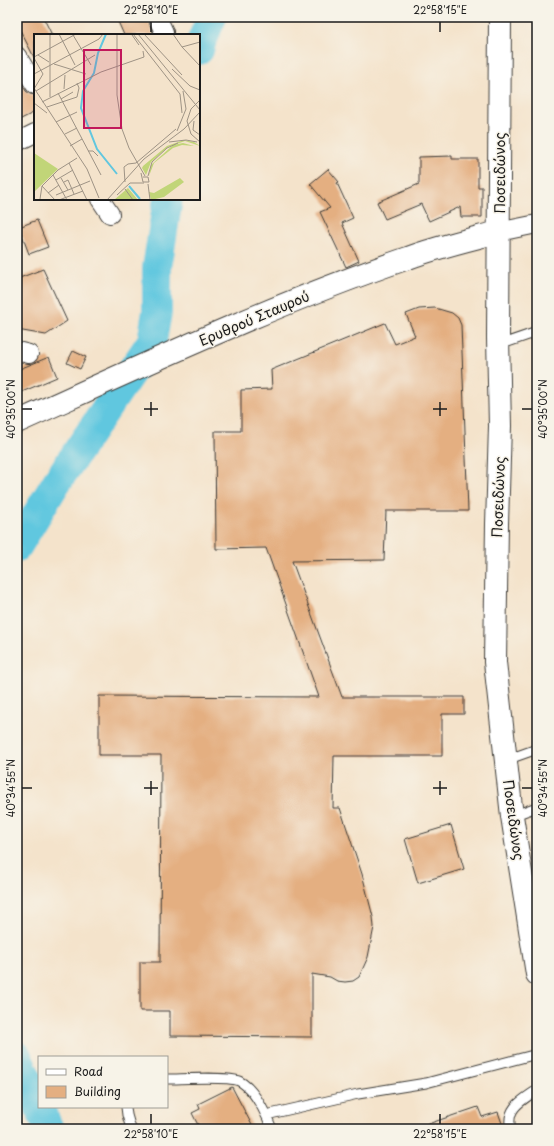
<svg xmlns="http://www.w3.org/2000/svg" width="554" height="1146" font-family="'Playpen Sans',sans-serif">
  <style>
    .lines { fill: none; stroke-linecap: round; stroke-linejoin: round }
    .river { stroke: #61c7df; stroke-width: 30 }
    .building { fill: #e4af81 }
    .service-casing { stroke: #3c3a36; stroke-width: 11 }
    .minor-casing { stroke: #3c3a36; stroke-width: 20 }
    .tertiary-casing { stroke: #3c3a36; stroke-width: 24 }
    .service { stroke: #fff; stroke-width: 9 }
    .minor { stroke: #fff; stroke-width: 18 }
    .tertiary { stroke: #fff; stroke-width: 22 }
    .ticks { fill: none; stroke: #1c1c1c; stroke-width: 1.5 }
    .labels { text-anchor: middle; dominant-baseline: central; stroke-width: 3; stroke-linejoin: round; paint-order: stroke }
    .street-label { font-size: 14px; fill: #1c1c1c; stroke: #f7f3e8 }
    .inset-river { fill: none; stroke: #61c7df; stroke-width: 2 }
    .inset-road { fill: none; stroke: #9e9385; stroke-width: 1 }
    .view { fill: #c2185b; fill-opacity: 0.15; stroke: #c2185b; stroke-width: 2 }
    .inset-edge { fill: none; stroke: #1c1c1c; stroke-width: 2 }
    .neatline { fill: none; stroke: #1c1c1c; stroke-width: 1.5 }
    .ticks-label { font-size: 10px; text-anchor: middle; fill: #1c1c1c }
  </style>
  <rect width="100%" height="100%" fill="#f7f3e8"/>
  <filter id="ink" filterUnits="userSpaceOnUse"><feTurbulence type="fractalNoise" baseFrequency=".025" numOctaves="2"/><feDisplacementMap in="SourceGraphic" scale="8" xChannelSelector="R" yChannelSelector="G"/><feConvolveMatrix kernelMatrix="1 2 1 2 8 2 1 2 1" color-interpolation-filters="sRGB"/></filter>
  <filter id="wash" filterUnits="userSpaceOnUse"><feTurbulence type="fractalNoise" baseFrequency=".012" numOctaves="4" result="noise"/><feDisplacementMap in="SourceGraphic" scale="16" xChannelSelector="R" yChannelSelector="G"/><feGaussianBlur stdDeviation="0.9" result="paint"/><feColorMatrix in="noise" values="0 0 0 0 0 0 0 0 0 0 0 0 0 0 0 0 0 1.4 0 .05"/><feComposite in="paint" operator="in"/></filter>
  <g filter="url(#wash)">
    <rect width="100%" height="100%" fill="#f4e3cb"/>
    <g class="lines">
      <!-- river -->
      <path class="river" d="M 199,50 L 202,40 L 212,17
        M 17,547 L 56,483 L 152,341 L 157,312 L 157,268 L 168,199
        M 17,1056 L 39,1106
        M 39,1107 L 49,1129"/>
    </g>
    <g id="blocks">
      <!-- building -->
      <path class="building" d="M 17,17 L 43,17 L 52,35 L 35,35 L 35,59 L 17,24 Z
        M 116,17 L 147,17 L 154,35 L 124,35 Z
        M 17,77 L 26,91 L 30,94 L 35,95 L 35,112 L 17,121 Z
        M 452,156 L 452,159 L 478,159 L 478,187 L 482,187 L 482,217 L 461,217 L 460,207 L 429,221 L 421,204 L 385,219 L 377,202 L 419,184 L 419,157 Z
        M 328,169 L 339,182 L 337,183 L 353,218 L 342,223 L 359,261 L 346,267 L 320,212 L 330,208 L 310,184 Z
        M 37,220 L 48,247 L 29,254 L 19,227 Z
        M 43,269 L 67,321 L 46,335 L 17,330 L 17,279 Z
        M 435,308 L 452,313 L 458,318 L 461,325 L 468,511 L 386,511 L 384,560 L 292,561 L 342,697 L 464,697 L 464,714 L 442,714 L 442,756 L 334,756 L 333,808 L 340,808 L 362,874 L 373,917 L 374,927 L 368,957 L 359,977 L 353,981 L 345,982 L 337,981 L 330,977 L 312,974 L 312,1037 L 170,1036 L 170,1011 L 140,1011 L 140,962 L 160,962 L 161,755 L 99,755 L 99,696 L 319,697 L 266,548 L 216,549 L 215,431 L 241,431 L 241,390 L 272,389 L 271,370 L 385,323 L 395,344 L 415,336 L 406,314 L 419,309 Z
        M 73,351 L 86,357 L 80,369 L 67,363 Z
        M 49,357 L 57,377 L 17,394 L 17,370 Z
        M 451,825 L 464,869 L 418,883 L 405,839 Z
        M 232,1087 L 254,1129 L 200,1129 L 192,1113 L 200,1109 L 198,1104 Z
        M 478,1107 L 482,1117 L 498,1112 L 504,1129 L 420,1129 L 419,1127 Z"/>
    </g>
  </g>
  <g filter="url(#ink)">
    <use href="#blocks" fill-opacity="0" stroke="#3c3a36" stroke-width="1"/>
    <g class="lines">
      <defs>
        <path id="service" d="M 499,345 L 537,332
          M 506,760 L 537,749
          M 512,816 L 537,807
          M 167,1079 C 182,1079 228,1076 239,1081 C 255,1089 266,1114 272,1129
          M 126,1107 L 127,1115 L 131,1129
          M 266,1115 L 358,1094 L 426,1083 L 537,1054
          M 511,1129 C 505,1108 523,1100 537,1090"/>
        <path id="minor" d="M 157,17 L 164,32
          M 17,56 L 35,85
          M 17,142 L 35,133
          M 100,199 L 110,214
          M 498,232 L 537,224
          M 17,351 L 29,354"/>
        <path id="tertiary" d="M 500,17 L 498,338 L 500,426 L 497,524 L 495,662 L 512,816 L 537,974
          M 17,422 C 146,364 274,304 408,258 C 437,247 468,240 498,232"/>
      </defs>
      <!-- service casing -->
      <use href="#service" class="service-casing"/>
      <!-- minor casing -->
      <use href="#minor" class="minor-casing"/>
      <!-- tertiary casing -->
      <use href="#tertiary" class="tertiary-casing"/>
      <!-- service -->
      <use href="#service" class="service"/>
      <!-- minor -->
      <use href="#minor" class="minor"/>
      <!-- tertiary -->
      <use href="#tertiary" class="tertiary"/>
    </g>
  </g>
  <!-- ticks -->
  <path class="ticks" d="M 151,22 L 151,32M 440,22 L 440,32M 151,402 L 151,416M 440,402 L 440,416M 22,409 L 32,409M 144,409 L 158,409M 433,409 L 447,409M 522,409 L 532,409M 151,781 L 151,795M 440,781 L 440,795M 22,788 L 32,788M 144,788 L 158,788M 433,788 L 447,788M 522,788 L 532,788M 151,1114 L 151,1124M 440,1114 L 440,1124"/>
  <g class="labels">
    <!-- street labels -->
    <g class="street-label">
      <text transform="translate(499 173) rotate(-90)">Ποσειδώνος</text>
      <text transform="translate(254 318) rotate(-23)">Ερυθρού Σταυρού</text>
      <text transform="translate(498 497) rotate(-88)">Ποσειδώνος</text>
      <text transform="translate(514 820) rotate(82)">Ποσειδώνος</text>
    </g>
  </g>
  <!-- overview -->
  <g transform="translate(34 34)">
    <rect width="166" height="166" fill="#f4e3cb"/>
    <path d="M 151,107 L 134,113 L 117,128 L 112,141 L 108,134 L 109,132 L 133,112 L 150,106 L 160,108 L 166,112 ZM 149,109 L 160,112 L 148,111 L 139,114 L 120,129 L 115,142 L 117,131 L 139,111 ZM 0,119 L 24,135 L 0,158 ZM 146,144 L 150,148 L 130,163 L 117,166 L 115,158 L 120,159 ZM 94,154 L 104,166 L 80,166 Z" fill="#c1d578"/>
    <path class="inset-river" d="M 72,0 L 64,19 L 60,39 L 49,57 L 47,74 L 63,115 L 83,140M 95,152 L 106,165"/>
    <path class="inset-road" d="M 25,0 L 41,31M 83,0 L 83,61 L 88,95 L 95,114 L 111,142M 99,0 L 146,60 L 148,79M 104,0 L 166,76M 110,0 L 148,41M 139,0 L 148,13 L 166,8M 39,1 L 57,31M 98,1 L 105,11M 148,13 L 166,32M 4,21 L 15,28M 0,23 L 42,0M 0,24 L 9,40 L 0,55M 20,30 L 52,40M 138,35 L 156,52 L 166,56M 0,40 L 65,5 L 69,0M 0,54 L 53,135 L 65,164M 30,55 L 31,41M 2,57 L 61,21M 24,59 L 67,141M 16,63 L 16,0M 27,65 L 39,58M 166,66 L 157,75 L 153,87 L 157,100 L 166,108M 8,68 L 67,38 L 110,23 L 109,17M 0,69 L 13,79M 13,73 L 43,63 L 45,54 L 43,49M 160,87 L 159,96 L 166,101M 22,88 L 43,78M 143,97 L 152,75 L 149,57M 31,100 L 43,94M 135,108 L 152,106 L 163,108M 36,112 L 48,105M 54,117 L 59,117 L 64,122M 35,129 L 53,166M 102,129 L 142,95M 107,139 L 109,148 L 115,148 L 114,143 L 109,143M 19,141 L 33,166M 114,142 L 118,128 L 133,114 L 144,109M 27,144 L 34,156M 22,146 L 39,136M 30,148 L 34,146 L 40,160M 91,148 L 90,133 L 94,130 L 102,129M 114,150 L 116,166M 8,152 L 24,136 L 43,124M 8,152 L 21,166M 91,155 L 99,166M 14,159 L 25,151M 22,161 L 56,147M 83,161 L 96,149 L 110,149M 6,165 L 8,152M 25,166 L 49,157M 73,166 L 110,125 L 150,95 L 166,78"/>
    <path class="view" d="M 50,16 L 87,16 L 87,94 L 50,94 Z"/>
    <rect width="166" height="166" class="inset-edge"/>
  </g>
  <!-- margin -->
  <rect width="554" height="1146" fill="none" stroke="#f7f3e8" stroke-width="44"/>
  <!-- legend -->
  <rect x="38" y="1056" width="130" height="52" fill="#f7f3e8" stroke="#9f9d96"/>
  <rect x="46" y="1069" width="20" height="6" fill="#ffffff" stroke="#9f9d96"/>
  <text x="74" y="1076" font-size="12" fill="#1c1c1c">Road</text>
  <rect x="46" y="1086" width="20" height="12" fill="#e4af81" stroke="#9f9d96"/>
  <text x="74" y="1096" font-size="12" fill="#1c1c1c">Building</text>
  <rect x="22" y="22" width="510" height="1102" class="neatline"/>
  <g class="ticks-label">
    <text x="151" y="14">22°58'10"E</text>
    <text x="440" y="14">22°58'15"E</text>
    <text transform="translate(11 409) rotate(-90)" y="4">40°35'00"N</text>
    <text transform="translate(543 409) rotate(-90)" y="4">40°35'00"N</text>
    <text transform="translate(11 788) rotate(-90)" y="4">40°34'55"N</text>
    <text transform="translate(543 788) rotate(-90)" y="4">40°34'55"N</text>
    <text x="151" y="1138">22°58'10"E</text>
    <text x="440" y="1138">22°58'15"E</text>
  </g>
</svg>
